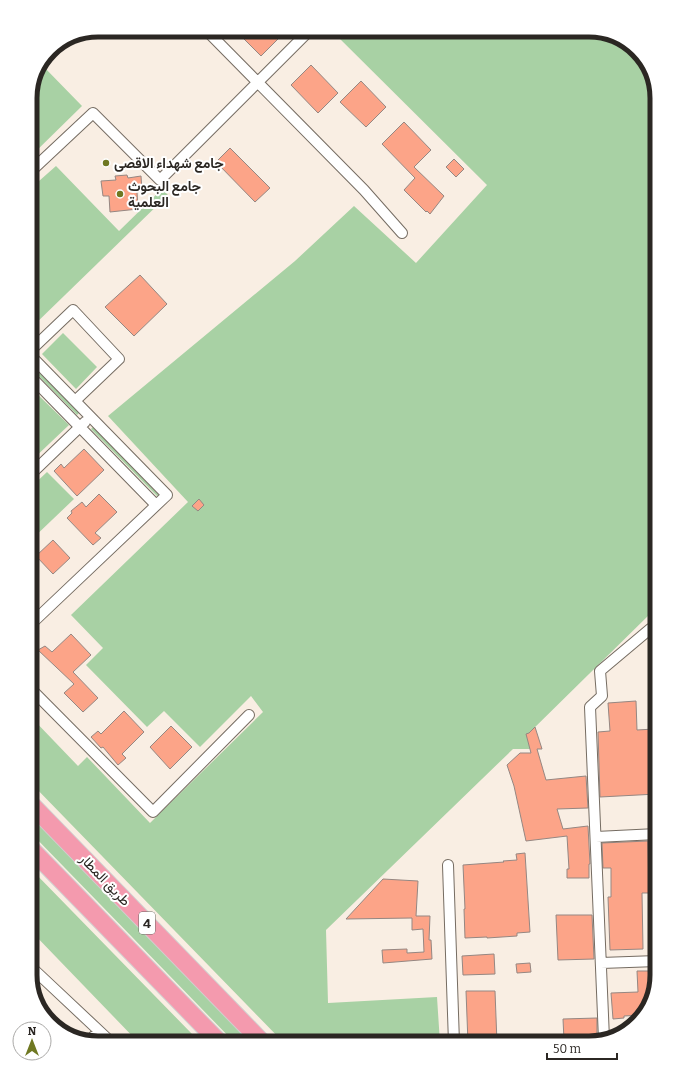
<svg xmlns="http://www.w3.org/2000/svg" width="687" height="1073" font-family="Bitter,Vazirmatn,serif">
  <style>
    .green { fill: #a8d1a4 }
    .building { fill: #fca488; stroke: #958782 }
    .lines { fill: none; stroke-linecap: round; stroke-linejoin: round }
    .minor-casing { stroke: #756c62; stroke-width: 12 }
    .trunk-casing { stroke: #d0cfcf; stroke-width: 19 }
    .minor { stroke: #fff; stroke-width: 10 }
    .trunk { stroke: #f49aae; stroke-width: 17 }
    .poi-dot { fill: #6f7822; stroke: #fff; stroke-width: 1.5 }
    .labels { text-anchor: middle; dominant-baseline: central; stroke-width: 4; stroke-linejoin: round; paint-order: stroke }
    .shield { fill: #fff; stroke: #6b6865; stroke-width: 1 }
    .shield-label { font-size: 13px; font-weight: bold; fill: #2b2723 }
    .poi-label { font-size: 14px; font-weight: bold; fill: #2b2723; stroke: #fff; text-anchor: start }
    .street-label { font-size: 14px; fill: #2b2723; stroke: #fff }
    .rim { fill: none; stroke: #2b2723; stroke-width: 5 }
  </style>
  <rect width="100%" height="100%" fill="#f9eee3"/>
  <!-- green -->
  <path class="green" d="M 593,30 L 627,42 L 650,68 L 657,98 L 657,614 L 651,613 L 527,735 L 530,749 L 513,749 L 326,930 L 328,1003 L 437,997 L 440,1043 L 284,1043 L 30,782 L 30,716 L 78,766 L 87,757 L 150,823 L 263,712 L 251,696 L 200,747 L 164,711 L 147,727 L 86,665 L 103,648 L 71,615 L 188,502 L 108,416 L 295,261 L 354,206 L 416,263 L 487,185 L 334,33 Z
    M 43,66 L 82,106 L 30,157 L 30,94 Z
    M 56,166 L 119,231 L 162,189 L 168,195 L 30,329 L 30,189 Z
    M 63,333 L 97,367 L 76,389 L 42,354 Z
    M 30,363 L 79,413 L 77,415 L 30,367 Z
    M 30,387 L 69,425 L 30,462 Z
    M 93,427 L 160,496 L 159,498 L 91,429 Z
    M 47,472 L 74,499 L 30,541 L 30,488 Z
    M 30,815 L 252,1043 L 235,1043 L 30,832 Z
    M 30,868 L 194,1036 L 201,1043 L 139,1043 L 30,930 Z"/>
  <!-- building -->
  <path class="building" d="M 284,33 L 261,56 L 239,34 L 271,33 Z
    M 311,65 L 338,93 L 318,113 L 291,85 Z
    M 361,81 L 386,107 L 366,127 L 340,102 Z
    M 404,122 L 431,150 L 414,167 L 444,196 L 430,214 L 427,211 L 426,212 L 404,190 L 415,178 L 382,144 Z
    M 230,148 L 270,188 L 255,202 L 216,162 Z
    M 454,159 L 464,169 L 456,177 L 446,167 Z
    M 127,175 L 128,178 L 141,176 L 142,191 L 137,192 L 138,209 L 110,212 L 109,196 L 103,196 L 101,181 L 116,180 L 115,176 Z
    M 140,275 L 167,304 L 134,336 L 105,307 Z
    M 84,449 L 104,470 L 77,496 L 54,471 L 61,464 L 64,468 Z
    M 99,494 L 117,512 L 95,533 L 101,538 L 93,545 L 67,518 L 72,513 L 71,511 L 82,502 L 86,507 Z
    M 199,499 L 204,505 L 198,511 L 192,506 Z
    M 53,540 L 70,558 L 53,574 L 36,556 Z
    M 71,634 L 91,655 L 73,672 L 98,698 L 83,712 L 64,693 L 74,684 L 38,650 L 45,646 L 52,652 Z
    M 636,701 L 637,730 L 654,729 L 656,767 L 657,767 L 657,794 L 600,797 L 598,732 L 610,731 L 608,703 Z
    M 124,711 L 144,732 L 122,754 L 126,758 L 118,765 L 103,747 L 101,748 L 91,737 L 98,731 L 101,734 Z
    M 171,726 L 192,747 L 170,769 L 150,747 Z
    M 535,727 L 542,749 L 537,749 L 546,780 L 586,776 L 588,808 L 557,809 L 563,829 L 588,826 L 590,864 L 589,864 L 589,878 L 567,878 L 567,869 L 569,869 L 567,836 L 526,841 L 514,786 L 507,765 L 520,753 L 531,753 L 526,734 L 529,733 Z
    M 648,841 L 649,893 L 642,893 L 643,949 L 610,950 L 608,897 L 611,897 L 611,868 L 603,868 L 602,843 Z
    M 525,853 L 530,932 L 517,933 L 517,936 L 487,938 L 487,937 L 465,938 L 464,909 L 465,909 L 463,865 L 504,862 L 503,861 L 517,860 L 516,854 Z
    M 383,879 L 418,881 L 416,916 L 430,916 L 429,940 L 431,940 L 432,959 L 383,963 L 382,950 L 407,949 L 407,953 L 424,952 L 423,929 L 412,930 L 412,918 L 346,919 Z
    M 556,915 L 592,915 L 594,959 L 558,960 Z
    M 494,954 L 495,974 L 463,975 L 462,956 Z
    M 530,963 L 531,972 L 517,973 L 516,964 Z
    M 637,971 L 649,971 L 650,984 L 648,984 L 649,1002 L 646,1012 L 643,1015 L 624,1016 L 624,1018 L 613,1019 L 611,993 L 638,992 Z
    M 466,991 L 495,991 L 497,1043 L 468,1043 Z
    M 597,1018 L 597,1039 L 564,1040 L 563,1019 Z"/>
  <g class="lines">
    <defs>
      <path id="minor" d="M 210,34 L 364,190 L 402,233
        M 30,172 L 93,113 L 160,180 L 307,33
        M 30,351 L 73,310 L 119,359 L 75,401
        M 30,376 L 156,505
        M 30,475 L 85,422
        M 30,625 L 167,495 L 30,355
        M 30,688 L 153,812 L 249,715
        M 596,837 L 657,834
        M 448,865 L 454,1043
        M 601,963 L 657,961
        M 30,966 L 112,1043
        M 604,1039 L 590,707 L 602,696 L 600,671 L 650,629 L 657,628
        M 89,1041 L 99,1031"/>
      <path id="trunk" d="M 30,803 L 263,1043
        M 30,848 L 220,1043"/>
    </defs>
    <!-- minor casing -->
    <use href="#minor" class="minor-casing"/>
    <!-- trunk casing -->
    <use href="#trunk" class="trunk-casing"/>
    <!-- minor -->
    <use href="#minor" class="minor"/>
    <!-- trunk -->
    <use href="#trunk" class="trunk"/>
  </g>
  <!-- markers -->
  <g class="poi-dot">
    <circle cx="106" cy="163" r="4"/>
    <circle cx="120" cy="194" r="4"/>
  </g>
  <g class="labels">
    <!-- shield labels -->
    <rect class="shield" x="139" y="912" width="16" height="22" rx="3"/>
    <g class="shield-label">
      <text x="147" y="923">4</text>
    </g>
    <!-- poi labels -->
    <g class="poi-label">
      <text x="114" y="163">جامع شهداء الاقصى</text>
      <text x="128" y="186">جامع البحوث<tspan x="128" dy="16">العلمية</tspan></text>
    </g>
    <!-- street labels -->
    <g class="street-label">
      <text transform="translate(105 880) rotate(46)">طريق المطار</text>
    </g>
  </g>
  <!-- crop -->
  <path d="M0 0H687V1073H0ZM98 37H589A61 61 0 0 1 650 98V975A61 61 0 0 1 589 1036H98A61 61 0 0 1 37 975V98A61 61 0 0 1 98 37Z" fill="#fff" fill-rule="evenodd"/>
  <path class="rim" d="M98 37H589A61 61 0 0 1 650 98V975A61 61 0 0 1 589 1036H98A61 61 0 0 1 37 975V98A61 61 0 0 1 98 37Z"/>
  <!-- north arrow -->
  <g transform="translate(32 1041)"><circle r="19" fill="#ffffff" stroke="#aaa9a7"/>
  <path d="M0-3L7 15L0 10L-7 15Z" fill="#6f7822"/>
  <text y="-6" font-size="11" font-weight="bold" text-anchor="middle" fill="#2b2723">N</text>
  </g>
  <!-- scale -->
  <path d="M547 1053v6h70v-6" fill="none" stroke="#2b2723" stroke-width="2"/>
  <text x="553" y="1053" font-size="12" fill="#2b2723" stroke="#ffffff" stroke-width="3" paint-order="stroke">50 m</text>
</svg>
